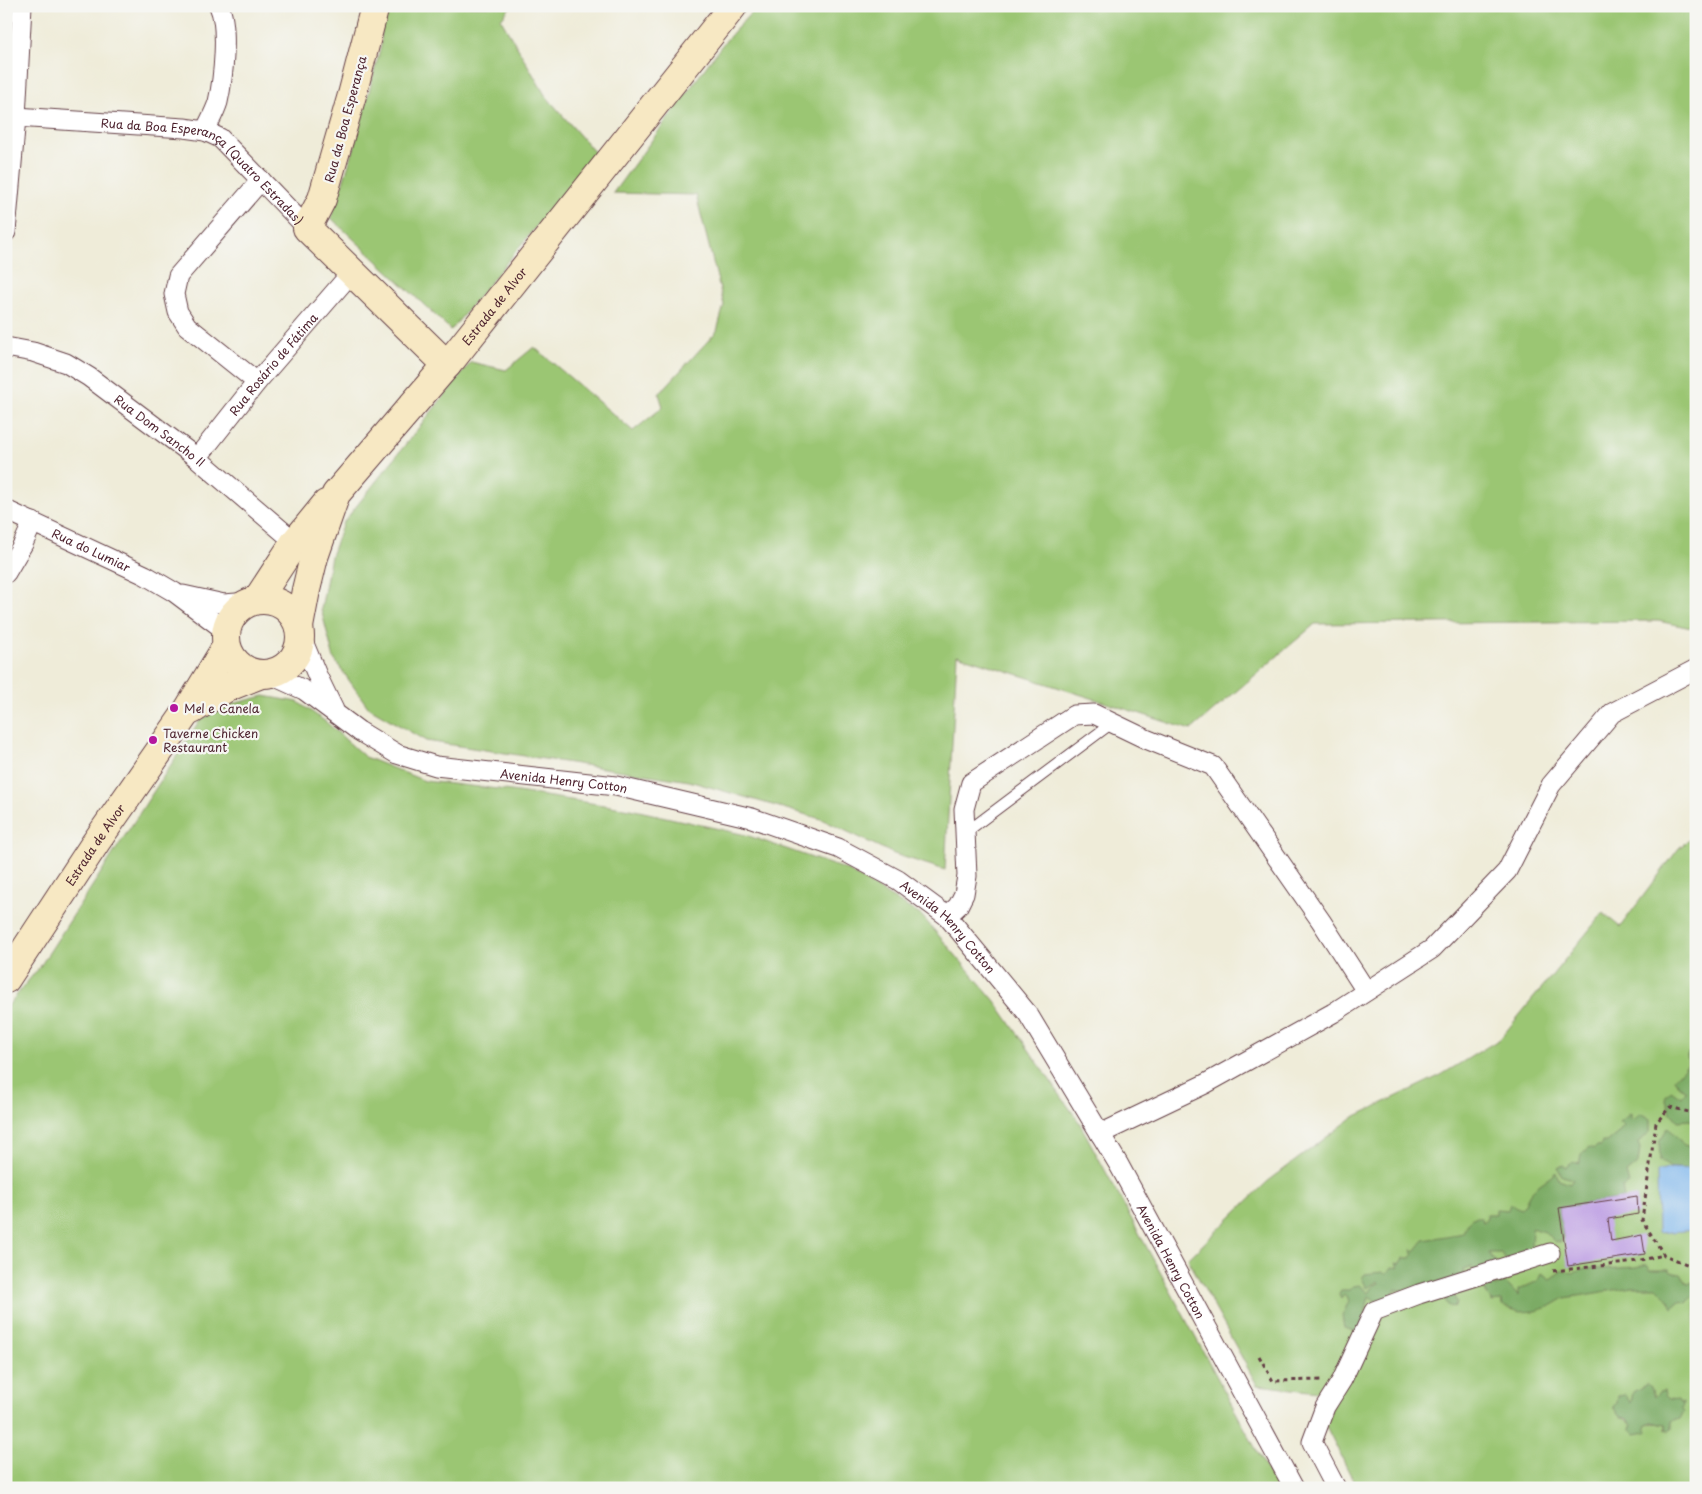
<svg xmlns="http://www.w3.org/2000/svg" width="1702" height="1494" font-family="'Playpen Sans',sans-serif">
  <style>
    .green { fill: #9bc673; stroke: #72724f; fill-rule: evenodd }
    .forest { fill: #7cab65; stroke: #636548 }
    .water { fill: #7db6ed; stroke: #646a8c }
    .building { fill: #bfa1e4 }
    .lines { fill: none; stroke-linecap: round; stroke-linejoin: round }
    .lane-casing { stroke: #633e45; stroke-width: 12 }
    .street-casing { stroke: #633e45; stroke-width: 21 }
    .secondary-casing { stroke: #633e45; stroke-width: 30 }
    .path { stroke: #633e45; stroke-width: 3; stroke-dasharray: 4 4; stroke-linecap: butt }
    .lane { stroke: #fff; stroke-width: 10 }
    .street { stroke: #fff; stroke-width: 19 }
    .secondary { stroke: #f7e8c3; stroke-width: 28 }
    .poi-dot { fill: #b5179e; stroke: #f6f6f2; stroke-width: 2 }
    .labels { text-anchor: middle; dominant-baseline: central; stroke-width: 4.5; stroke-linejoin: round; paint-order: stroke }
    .street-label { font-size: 12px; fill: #4a1f2b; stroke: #f6f6f2 }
    .poi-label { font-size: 12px; fill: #4a1f2b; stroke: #f6f6f2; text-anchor: start }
  </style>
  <rect width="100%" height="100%" fill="#f6f6f2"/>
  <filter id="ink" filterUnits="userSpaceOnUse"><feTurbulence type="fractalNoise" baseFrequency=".02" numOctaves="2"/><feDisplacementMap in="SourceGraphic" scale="10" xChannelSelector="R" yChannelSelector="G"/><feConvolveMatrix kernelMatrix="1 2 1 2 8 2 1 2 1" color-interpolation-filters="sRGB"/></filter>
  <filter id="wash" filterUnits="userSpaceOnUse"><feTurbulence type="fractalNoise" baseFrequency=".0096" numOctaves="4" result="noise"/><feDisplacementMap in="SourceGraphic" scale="20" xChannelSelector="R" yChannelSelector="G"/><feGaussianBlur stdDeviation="1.12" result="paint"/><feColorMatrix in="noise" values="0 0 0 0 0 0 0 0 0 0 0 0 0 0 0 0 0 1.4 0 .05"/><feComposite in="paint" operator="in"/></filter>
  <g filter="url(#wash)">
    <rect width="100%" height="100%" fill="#efecd9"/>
    <!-- green -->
    <path class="green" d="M 382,6 L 511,6 L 501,19 L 545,95 L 596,154 L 451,330 L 331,218 L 354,149 L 381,46 Z
      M 757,6 L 1696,6 L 1696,629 L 1658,621 L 1315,624 L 1191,730 L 957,655 L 945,870 L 894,854 L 821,819 L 689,781 L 426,741 L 368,707 L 334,659 L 321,609 L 331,556 L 343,523 L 471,362 L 506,370 L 534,347 L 633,431 L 663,407 L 659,394 L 717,331 L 724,305 L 696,195 L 613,193 L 722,45 Z
      M 264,696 L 298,702 L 326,722 L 365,757 L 425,781 L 498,789 L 630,809 L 746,835 L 847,870 L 922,916 L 995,1001 L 1079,1122 L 1277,1488 L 6,1488 L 6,1008 L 41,965 L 200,720 L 228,705 Z
      M 1696,834 L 1696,1488 L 1357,1488 L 1325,1424 L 1336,1394 L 1257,1385 L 1188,1259 L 1267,1182 L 1352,1118 L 1441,1075 L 1500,1039 L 1603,913 L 1620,927 L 1679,848 ZM 1614,1407 L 1672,1422 L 1666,1430 L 1666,1425 C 1654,1421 1645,1425 1632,1425 C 1625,1418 1619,1416 1614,1407 Z"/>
    <!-- forest -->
    <path class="forest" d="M 1696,1028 L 1696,1122 L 1689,1120 L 1678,1121 L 1671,1113 L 1665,1097 L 1671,1090 L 1681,1097 L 1686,1091 L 1679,1086 L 1674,1079 L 1688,1064 L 1687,1055 L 1693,1046 L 1691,1034 Z
      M 1631,1113 L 1631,1119 L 1634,1120 L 1640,1113 L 1650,1119 L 1650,1132 L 1638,1142 L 1640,1149 L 1638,1163 L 1626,1173 L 1629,1184 L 1622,1188 L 1624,1198 L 1559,1208 L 1563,1237 L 1561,1242 L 1555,1242 L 1545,1232 L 1532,1228 L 1530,1267 L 1523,1272 L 1516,1270 L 1501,1253 L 1488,1253 L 1497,1263 L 1474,1276 L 1472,1267 L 1463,1270 L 1468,1290 L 1460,1287 L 1451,1288 L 1457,1303 L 1454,1308 L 1448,1305 L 1444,1298 L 1445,1296 L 1395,1289 L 1391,1299 L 1376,1301 L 1369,1296 L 1360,1333 L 1344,1328 L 1342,1316 L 1349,1301 L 1347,1296 L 1344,1295 L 1341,1299 L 1339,1295 L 1341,1290 L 1349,1290 L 1354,1286 L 1360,1285 L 1369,1293 L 1374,1285 L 1379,1283 L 1378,1281 L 1367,1288 L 1362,1278 L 1365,1274 L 1383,1272 L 1386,1275 L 1392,1267 L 1398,1268 L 1396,1263 L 1400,1264 L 1404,1258 L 1410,1258 L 1413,1254 L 1412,1249 L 1415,1251 L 1424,1240 L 1463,1233 C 1467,1223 1469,1216 1480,1217 L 1483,1222 L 1487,1219 L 1487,1214 L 1496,1214 L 1496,1209 L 1508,1210 L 1510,1204 L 1521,1209 L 1525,1205 C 1528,1187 1545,1183 1556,1172 L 1559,1180 L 1570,1184 L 1573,1179 L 1562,1176 L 1558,1168 L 1563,1165 L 1566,1167 L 1572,1161 L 1580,1163 C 1579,1155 1583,1152 1589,1147 L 1594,1149 L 1597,1146 L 1601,1146 L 1602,1142 L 1607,1142 L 1616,1135 L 1624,1126 L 1620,1122 Z
      M 1668,1127 L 1684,1145 L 1696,1148 L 1696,1169 L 1671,1168 L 1660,1161 L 1659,1142 Z
      M 1647,1264 L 1650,1269 L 1669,1269 L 1671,1272 L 1681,1274 L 1686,1282 L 1689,1283 L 1695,1282 L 1696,1295 L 1694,1295 L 1687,1303 L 1680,1301 L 1672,1308 L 1667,1297 L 1657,1287 L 1632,1287 L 1565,1298 L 1551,1306 L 1536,1311 L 1520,1312 L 1502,1306 L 1501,1301 L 1492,1302 L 1485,1291 L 1492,1284 L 1496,1286 L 1505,1282 L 1518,1296 L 1518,1290 L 1538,1281 L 1542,1273 L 1551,1279 L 1564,1270 L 1572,1273 L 1594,1267 L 1602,1269 L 1636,1267 Z
      M 1647,1384 L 1651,1387 L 1654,1397 L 1659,1392 L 1664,1391 C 1665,1400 1671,1400 1678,1399 L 1680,1402 L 1683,1402 L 1682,1409 L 1684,1411 L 1680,1419 L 1672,1422 L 1672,1429 L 1669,1431 L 1666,1430 L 1666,1425 L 1651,1422 L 1645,1425 L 1647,1432 L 1636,1434 L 1630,1428 L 1632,1425 L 1626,1418 L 1620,1417 L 1613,1407 L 1617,1402 L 1618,1396 L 1625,1395 L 1631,1403 L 1633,1392 Z"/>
    <!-- water -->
    <path class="water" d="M 1671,1168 L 1696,1169 L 1696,1230 L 1658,1233 L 1657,1172 Z"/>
    <g id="blocks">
      <!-- building -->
      <path class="building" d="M 1637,1196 L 1638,1214 L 1608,1219 L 1611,1241 L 1642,1235 L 1645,1254 L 1568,1266 L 1559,1208 Z"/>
    </g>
  </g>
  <g filter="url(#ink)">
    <use href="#blocks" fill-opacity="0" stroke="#633e45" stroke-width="1"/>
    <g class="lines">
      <defs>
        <path id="lane" d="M 965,833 L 1112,723"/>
        <g id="street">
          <path id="s1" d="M 16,117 L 184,128 L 205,131 L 220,138 L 307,228"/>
          <path d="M 205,131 C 209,122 215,112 218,102 C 223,80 229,27 219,6"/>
          <path d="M 6,232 L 16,117 L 22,6"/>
          <path id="s2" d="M 6,347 L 33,352 L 66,363 L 89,377 L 197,458 L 295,542"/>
          <path d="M 257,382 L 187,326 L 178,312 L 174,294 L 178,276 L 261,180"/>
          <path id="s3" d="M 197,458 L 257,382 L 352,272"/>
          <path id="s4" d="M 6,510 L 145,575 L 174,592 L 226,631"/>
          <path d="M 6,573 L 23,544 L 33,522"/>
          <path d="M 183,595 L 224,604 L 249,602"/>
          <path d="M 300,634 L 317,675 L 334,710"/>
          <path id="s5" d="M 269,674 L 304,690 L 359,731 L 397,754 L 436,766 L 616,786 L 752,818 L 838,848 L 898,880 L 947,916 L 1028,1014 L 1119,1165 L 1294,1488"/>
          <path d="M 947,916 L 958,906 L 964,894 L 967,876 L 964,809 L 971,783 L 1074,715 L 1094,714 L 1146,739 L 1213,766 L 1321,921 L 1366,991"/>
          <path d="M 1100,1134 L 1205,1084 L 1333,1013 L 1432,949 L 1507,871 L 1551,785 L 1612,713 L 1696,669"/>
          <path d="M 1336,1488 L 1312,1442 L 1325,1407 L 1342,1380 L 1374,1311 L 1419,1294 L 1550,1253"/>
        </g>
        <g id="secondary">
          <path d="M 375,6 L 352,95 L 322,199 L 307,228 L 447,365"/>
          <circle cx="263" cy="637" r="37"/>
          <path d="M 257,600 L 295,542 L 326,504"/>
          <path id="s6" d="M 299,627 L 306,590 L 314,557 L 336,494 L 452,359 L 733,6"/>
          <path d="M 192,710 L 226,688 L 261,674"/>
          <path id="s7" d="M 6,979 L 96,842 L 186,713 L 226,647"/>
        </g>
      </defs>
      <!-- lane casing -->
      <use href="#lane" class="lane-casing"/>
      <!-- street casing -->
      <use href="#street" class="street-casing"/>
      <!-- secondary casing -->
      <use href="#secondary" class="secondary-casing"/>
      <!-- path -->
      <path class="path" d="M 1696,1114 L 1670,1107 L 1656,1123 L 1642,1220 L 1664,1255 L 1696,1268
        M 1553,1271 L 1627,1263 L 1664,1255
        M 1259,1356 L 1273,1381 L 1323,1380"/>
      <!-- lane -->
      <use href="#lane" class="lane"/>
      <!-- street -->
      <use href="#street" class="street"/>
      <!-- secondary -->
      <use href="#secondary" class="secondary"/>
    </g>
  </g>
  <!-- markers -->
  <g class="poi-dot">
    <circle cx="174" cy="708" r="5"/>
    <circle cx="153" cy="740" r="5"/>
  </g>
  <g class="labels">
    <!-- street labels -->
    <g class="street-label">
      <text transform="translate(345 119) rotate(-75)">Rua da Boa Esperança</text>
      <text stroke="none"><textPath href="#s1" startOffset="204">Rua da Boa Esperança (Quatro Estradas)</textPath></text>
      <text stroke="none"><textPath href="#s6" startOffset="384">Estrada de Alvor</textPath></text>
      <text stroke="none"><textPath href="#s3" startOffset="121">Rua Rosário de Fátima</textPath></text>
      <text stroke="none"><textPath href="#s2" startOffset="178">Rua Dom Sancho II</textPath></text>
      <text stroke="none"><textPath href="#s4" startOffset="94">Rua do Lumiar</textPath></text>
      <text stroke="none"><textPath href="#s5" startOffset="321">Avenida Henry Cotton</textPath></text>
      <text stroke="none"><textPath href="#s7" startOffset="161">Estrada de Alvor</textPath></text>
      <text stroke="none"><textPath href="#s5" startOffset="741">Avenida Henry Cotton</textPath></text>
      <text stroke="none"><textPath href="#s5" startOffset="1146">Avenida Henry Cotton</textPath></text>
    </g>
    <!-- poi labels -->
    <g class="poi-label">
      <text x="184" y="708">Mel e Canela</text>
      <text x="163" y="733">Taverne Chicken<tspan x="163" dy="14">Restaurant</tspan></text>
    </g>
  </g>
  <!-- margin -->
  <rect width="1702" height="1494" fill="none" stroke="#f6f6f2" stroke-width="25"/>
</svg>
